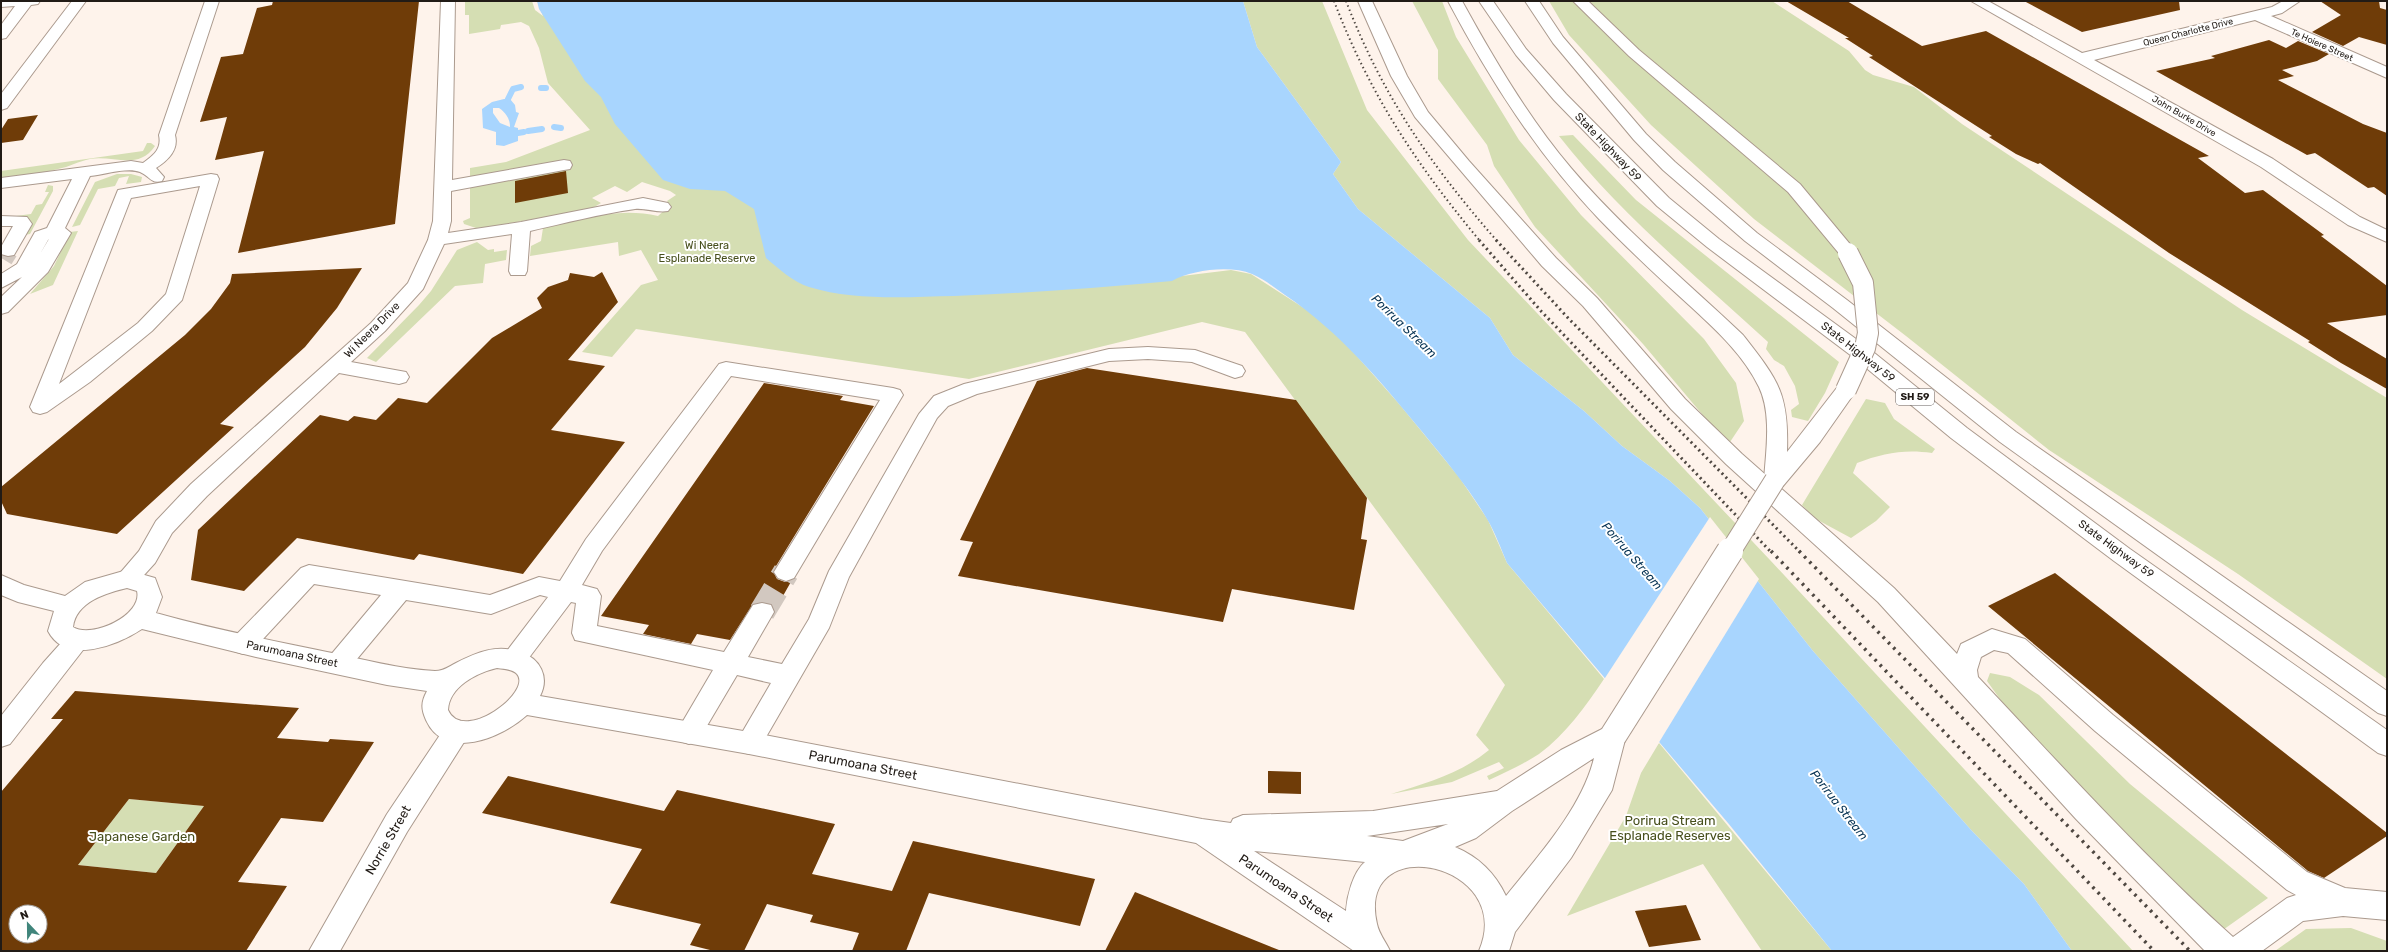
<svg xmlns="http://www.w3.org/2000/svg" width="2388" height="952" font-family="Rubik,sans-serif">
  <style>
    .green { fill: #d5deb3 }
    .water { fill: #a8d5fe; fill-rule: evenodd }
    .pier { fill: #fef3eb }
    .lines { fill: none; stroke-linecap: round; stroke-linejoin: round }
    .stream { stroke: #a8d5fe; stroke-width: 6 }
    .building { fill: #6f3c08; fill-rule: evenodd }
    .minor-tunnel-far1 { stroke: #d2c8c0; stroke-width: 20; stroke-dasharray: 20 10; stroke-linecap: butt }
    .minor-tunnel { stroke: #d2c8c0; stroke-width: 26; stroke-dasharray: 26 13; stroke-linecap: butt }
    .minor-casing { stroke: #ab9a8e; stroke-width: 2 }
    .major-casing { stroke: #ab9a8e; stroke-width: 2 }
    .minor { fill: #fff; fill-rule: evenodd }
    .major { fill: #fff; fill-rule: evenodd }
    .rail-far2 { stroke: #4e4741; stroke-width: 2; stroke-dasharray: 1.5 3; stroke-linecap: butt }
    .rail-far1 { stroke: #4e4741; stroke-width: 3; stroke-dasharray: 2 3.5; stroke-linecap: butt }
    .rail { stroke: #4e4741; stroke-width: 3.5; stroke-dasharray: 2.5 5; stroke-linecap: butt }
    .major-bridge-far1-casing { stroke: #ab9a8e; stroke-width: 22; stroke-linecap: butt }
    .major-bridge-casing { stroke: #ab9a8e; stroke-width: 28; stroke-linecap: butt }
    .major-bridge-far1 { stroke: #fff; stroke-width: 20 }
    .major-bridge { stroke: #fff; stroke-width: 26 }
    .labels { text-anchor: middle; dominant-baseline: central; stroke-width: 4; stroke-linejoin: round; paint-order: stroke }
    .far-street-label { font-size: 9px; fill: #211b16; stroke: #fff }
    .shield { fill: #fff; stroke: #645f5c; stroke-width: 1 }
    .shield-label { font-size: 10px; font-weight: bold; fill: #211b16 }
    .street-label { font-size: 11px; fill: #211b16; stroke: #fff }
    .park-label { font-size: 11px; fill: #474f1c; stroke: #fff }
    .water-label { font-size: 12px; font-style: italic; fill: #053253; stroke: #fff }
    .near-street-label { font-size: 13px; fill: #211b16; stroke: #fff }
    .near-park-label { font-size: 13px; fill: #474f1c; stroke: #fff }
  </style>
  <rect width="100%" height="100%" fill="#fef3eb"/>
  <!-- green -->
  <path class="green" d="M 465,1 L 532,1 L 535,10 L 543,16 L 537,1 L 1182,276 L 1231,270 L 1251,274 L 1307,310 L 1340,337 L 1400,405 L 1459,477 L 1488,520 L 1507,563 L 1604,679 C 1585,707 1566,734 1539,754 C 1524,764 1506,772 1489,780 L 1487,776 L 1504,768 L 1499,762 L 1452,782 L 1391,794 C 1426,783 1460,774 1489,750 L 1476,735 L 1505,685 L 1245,332 L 1202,322 L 969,379 L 636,329 L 612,357 L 582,352 L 641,285 L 658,280 L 641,250 L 619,256 L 618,242 L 530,256 L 531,246 L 541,241 L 543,228 C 580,219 619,207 658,216 L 670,205 L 667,201 L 676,195 L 670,191 L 642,182 L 627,192 L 615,186 L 592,198 L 601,203 L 591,209 L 488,227 L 476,228 L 464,224 L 463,221 L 470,218 L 470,168 L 506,162 L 590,130 L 548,83 L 539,48 L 529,26 L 521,22 L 501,25 L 500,29 L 469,34 L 469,15 L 465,15 Z
    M 1243,1 L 1322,1 L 1367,110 L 1468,240 L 1770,560 L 2133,951 L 2072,951 L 2024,884 L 1972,831 L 1813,651 L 1700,508 L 1670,481 L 1622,446 L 1584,411 L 1513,355 L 1490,318 L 1358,209 L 1333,174 L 1341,162 L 1257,47 Z
    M 1412,1 L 1442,1 L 1456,37 L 1519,140 L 1581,215 L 1704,339 L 1736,383 L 1744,421 L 1728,445 L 1643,344 L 1535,227 L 1494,166 L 1487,145 L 1438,79 L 1438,50 Z
    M 1549,1 L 1772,1 L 1849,51 L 1865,70 L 1873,75 L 1914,87 L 1962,124 L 2242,310 L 2387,398 L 2387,679 L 2238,574 L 2049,450 L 1906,336 L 1754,219 L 1651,125 L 1569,35 Z
    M 1573,135 L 1636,200 L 1839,362 L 1825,393 L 1808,421 L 1792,417 L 1791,410 L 1799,404 L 1795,386 L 1784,366 L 1774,360 L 1766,349 L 1768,342 C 1696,276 1619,213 1559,136 Z
    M 147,143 L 151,143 L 155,146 C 138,171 114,155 90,159 C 79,161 69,167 58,169 C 40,174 20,175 1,178 L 1,171 L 143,151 Z
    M 117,174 L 131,174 L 142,177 L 141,182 L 126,184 L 129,176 L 119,178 L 115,186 L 98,189 L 80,225 L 72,227 L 95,182 Z
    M 48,185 L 53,186 L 53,191 L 30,234 L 24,235 L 30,223 L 1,218 L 31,214 L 36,205 L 42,204 L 49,192 L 45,192 Z
    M 78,231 L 53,285 L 30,294 L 54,266 L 70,232 Z
    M 477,242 L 488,250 L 494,249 L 494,252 L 507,250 L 506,260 L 485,264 L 483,283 L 455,286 L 376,362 L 367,358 L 419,305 L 431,291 L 457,250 Z
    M 1866,399 L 1885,403 L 1894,419 L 1935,449 L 1932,453 C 1905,449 1883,453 1857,463 L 1853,473 L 1890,507 L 1876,521 L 1851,538 L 1814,518 L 1802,505 Z
    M 1990,673 L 2010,677 L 2039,695 L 2130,784 L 2268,898 L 2220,932 L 2017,723 L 1987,681 Z
    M 1659,743 L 1832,951 L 1762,951 L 1703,864 L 1567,916 L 1626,816 L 1641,773 Z
    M 129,799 L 204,806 L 156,873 L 78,865 Z
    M 2351,928 L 2387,941 L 2387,951 L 2275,951 L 2306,929 Z"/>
  <!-- water -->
  <path class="water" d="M 537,1 L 1243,1 L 1257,47 L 1341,162 L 1333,174 L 1358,209 L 1490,318 L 1513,355 L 1584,411 L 1622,446 L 1670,481 L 1700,508 L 1813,651 L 1972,831 L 2024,884 L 2072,951 L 1832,951 L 1728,823 L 1507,563 C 1501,549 1495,532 1487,519 C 1469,488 1446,461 1424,434 C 1382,383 1340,332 1285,295 C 1275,288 1264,279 1252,274 C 1230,265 1192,270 1172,281 C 1099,288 1027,293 954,296 C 906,297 855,301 809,287 C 793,282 778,268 766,258 L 754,209 L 725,191 L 690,189 L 663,180 L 615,124 L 601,97 L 585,81 L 539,9 Z
    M 504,99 L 510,99 L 515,105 L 516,112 L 519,113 L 514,127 L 518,128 L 518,141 L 504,146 L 496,145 L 496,132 L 483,128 L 482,109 L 492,102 ZM 493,108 L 499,108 C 505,112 510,118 510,127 L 500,123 L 493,113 Z"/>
  <!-- pier -->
  <path class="pier" d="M 1710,517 L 1759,579 L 1658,744 L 1603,681 Z"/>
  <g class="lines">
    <!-- stream -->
    <path class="stream" d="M 541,88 L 546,88
      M 508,99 L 513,89 L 521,87
      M 554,127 L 561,128
      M 528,131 L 542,129
      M 518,133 L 524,132"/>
  </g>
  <!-- building -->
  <path class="building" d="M 273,1 L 419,1 L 395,224 L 238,253 L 264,151 L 215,160 L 227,117 L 200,122 L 221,57 L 243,54 L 257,8 L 272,5 Z
    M 1786,1 L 1847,1 L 1922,46 L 1986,31 L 2209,156 L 2198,158 L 2245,193 L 2263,190 L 2324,235 L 2321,236 L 2387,286 L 2387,315 L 2327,323 L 2387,359 L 2387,389 L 2341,363 L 2308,342 L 2310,341 L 2169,253 L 2040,163 L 2038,164 L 2016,154 L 1989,137 L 1992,136 L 1869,57 L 1873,56 L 1845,38 L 1849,38 Z
    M 2024,1 L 2179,1 L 2180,10 L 2082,32 Z
    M 2320,1 L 2379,1 L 2380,8 L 2387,10 L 2387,45 L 2359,37 L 2343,46 L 2312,32 L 2341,15 Z
    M 2269,40 L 2286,48 L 2298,41 L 2329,54 L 2317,61 L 2282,70 L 2294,76 L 2278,80 L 2363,124 L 2387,133 L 2387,196 L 2374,187 L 2368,188 L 2315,153 L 2307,155 L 2156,71 L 2215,58 L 2211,56 Z
    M 38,115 L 23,140 L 1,143 L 1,130 L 8,119 Z
    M 566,171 L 568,193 L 515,203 L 515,181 Z
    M 362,268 L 337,308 L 305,347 L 220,424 L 234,427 L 117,534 L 7,514 L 1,501 L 1,487 L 185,335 L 211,309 L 230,283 L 232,274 Z
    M 602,272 L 618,302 L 568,360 L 605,366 L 551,430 L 625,442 L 523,574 L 419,554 L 414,560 L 297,538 L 244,591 L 191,580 L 198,530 L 320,415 L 348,421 L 354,416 L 376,420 L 398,398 L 427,403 L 492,338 L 542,308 L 537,298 L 548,287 L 568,280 L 570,273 L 594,277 Z
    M 1087,368 L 1296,400 L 1367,498 L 1361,539 L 1367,540 L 1354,610 L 1232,589 L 1223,622 L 958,576 L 973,542 L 960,540 L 1037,381 Z
    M 764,383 L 843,396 L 840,400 L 874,406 L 773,571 L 777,579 L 785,582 L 792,580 L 775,610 L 771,604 L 762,602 L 753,604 L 730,640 L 697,634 L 691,644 L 643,634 L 649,625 L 601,616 Z
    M 2055,573 L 2387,833 L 2387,836 L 2324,878 L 2308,871 L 1988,606 Z
    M 75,691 L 299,708 L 277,738 L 328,742 L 330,739 L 374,742 L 323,822 L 281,818 L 238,882 L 287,886 L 246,951 L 1,951 L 1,792 L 63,719 L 51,719 ZM 129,799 L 204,806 L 156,873 L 78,865 ZM 16,912 L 40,912 L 40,936 L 16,936 Z
    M 1268,771 L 1301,772 L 1301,794 L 1268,793 Z
    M 508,776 L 664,811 L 677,790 L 835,824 L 812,874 L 892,891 L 913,841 L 1095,879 L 1080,926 L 929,893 L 906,951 L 852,951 L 859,933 L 810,922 L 813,915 L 767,904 L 744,951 L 714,951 L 690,945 L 701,924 L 610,903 L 642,849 L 482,813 Z
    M 1135,892 L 1279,950 L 1279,951 L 1105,951 Z
    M 1686,905 L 1701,940 L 1649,947 L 1635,911 Z"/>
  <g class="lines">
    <!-- minor-tunnel-far1 -->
    <path class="minor-tunnel-far1" d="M 3,259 L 8,251"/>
    <!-- minor-tunnel -->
    <path class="minor-tunnel" d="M 762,612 L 786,572"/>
    <defs>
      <path id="minor" d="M 1,1 L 40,1 L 38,4 L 31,5 L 6,38 L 1,39 L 1,25 L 15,6 L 1,7 Z
        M 72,1 L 86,1 L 7,108 L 1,110 L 1,94 Z
        M 205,1 L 219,1 L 175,135 C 179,150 168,160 156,168 L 164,177 L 162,181 C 150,184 150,176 140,172 C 127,167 104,175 90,176 L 65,228 L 71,233 L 48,272 L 8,312 L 1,314 L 1,297 L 22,277 L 1,288 L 1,274 L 17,264 L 35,232 L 47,228 L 72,179 L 1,188 L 1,178 L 131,161 L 143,163 C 154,155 162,149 159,135 ZM 49,239 L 40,254 L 48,240 Z
        M 441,1 L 455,1 L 452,180 L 564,160 L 570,161 L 572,165 L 570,169 L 564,170 L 451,191 L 451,221 L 448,233 L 521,222 L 643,198 L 668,203 L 671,207 L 668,211 C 657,213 646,208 635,209 C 600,214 565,223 530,231 L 527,271 L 525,275 L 511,275 L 509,271 L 512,234 L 444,244 L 423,289 L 385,331 L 351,362 L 406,372 L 409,377 L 406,382 L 399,384 L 339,373 L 207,496 L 172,533 L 155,563 L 135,585 L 127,588 L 119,585 L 115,579 L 139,551 L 156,521 L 191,484 L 371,323 L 408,283 L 428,240 L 433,221 Z
        M 1358,1 L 1372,1 L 1407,76 L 1428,112 L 1469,161 L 1556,258 L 1597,298 L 1685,399 L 1742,454 L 1894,588 L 1957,654 L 1961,644 L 1992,629 L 2025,639 L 2113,715 L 2307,872 L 2345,888 L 2387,892 L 2387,920 L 2343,916 L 2303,921 L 2262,951 L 2205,951 L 2076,819 L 1878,602 L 1726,464 L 1671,409 L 1583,306 L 1542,266 L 1415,117 L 1391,76 ZM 1994,650 L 2008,653 L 2095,731 L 2287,890 L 2296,895 L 2287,898 L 2233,937 C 2143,856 2061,765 1978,677 L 1977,670 L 1981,657 Z
        M 1971,1 L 1988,1 L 2082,53 L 2272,7 L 2283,1 L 2300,1 L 2282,13 L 2271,16 L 2387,67 L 2387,78 L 2255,20 L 2094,60 L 2273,159 L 2360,217 L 2387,230 L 2387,242 L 2348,225 L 2261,167 Z
        M 211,174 L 217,175 L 219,179 L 182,300 L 152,331 L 90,382 L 47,412 L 40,414 L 33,412 L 30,407 L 118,190 ZM 200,186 L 166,294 L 138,323 L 59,384 L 131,198 Z
        M 1,216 L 27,217 L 32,224 L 14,255 L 8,256 L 1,254 L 1,247 L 13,226 L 1,226 Z
        M 1148,347 L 1195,350 L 1242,366 L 1245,371 L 1242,376 L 1235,378 L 1192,362 L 1148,359 L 1109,361 L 977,394 L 948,406 L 937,418 L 849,577 L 829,628 L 758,751 L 749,754 L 740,751 L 736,743 L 771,683 L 737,675 L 698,741 L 689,744 L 680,741 L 676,733 L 713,670 L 575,640 L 572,633 L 576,603 L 571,602 L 522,667 L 513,670 L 504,667 L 500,660 L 548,597 L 540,595 L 491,614 L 406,600 L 347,671 L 338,674 L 329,671 L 325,664 L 329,657 L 381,595 L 314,584 L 252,651 L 243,654 L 234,651 L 231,644 L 234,637 L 301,568 L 309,565 L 490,595 L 539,577 L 560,581 L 586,539 L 719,364 L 726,362 L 893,388 L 900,390 L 903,395 L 794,578 L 786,581 L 778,578 L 774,572 L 880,400 L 731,376 L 602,551 L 582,585 L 597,589 L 601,596 L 597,626 L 724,652 L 753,605 L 762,603 L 771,605 L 774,612 L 748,657 L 782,664 L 809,619 L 829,571 L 919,414 L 934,396 L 964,384 L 1109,349 Z
        M 78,631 L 87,634 L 90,641 L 10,744 L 1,747 L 1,716 L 43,663 L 69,634 Z
        M 457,720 L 466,723 L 470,731 L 466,739 L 407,832 L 340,951 L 309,951 L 387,814 L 448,723 Z"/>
      <path id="major" d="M 1448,1 L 1462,1 C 1494,59 1528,117 1571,168 C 1623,229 1685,280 1743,335 C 1778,380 1789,393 1787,452 L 1839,385 L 1846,383 L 1853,385 L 1856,390 L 1853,395 L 1820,442 L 1783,486 L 1775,488 L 1767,486 L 1764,480 C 1766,451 1772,414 1759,387 C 1743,354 1715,329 1689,305 C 1658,277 1628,249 1599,219 C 1537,154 1490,80 1448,1 Z
        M 1479,1 L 1493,1 L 1526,49 L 1566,94 L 1669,198 L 1719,239 L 1867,347 L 1967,428 L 2130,549 L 2387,730 L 2387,756 L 2378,753 L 2114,561 L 1951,438 L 1853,357 L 1707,247 L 1657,206 L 1554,100 L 1516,55 Z
        M 1525,1 L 1539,1 L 1563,37 L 1646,134 L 1675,162 L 1757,233 L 1847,300 L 2016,432 L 2387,691 L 2387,716 L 2378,713 L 2000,442 L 1833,308 L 1745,241 L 1663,170 L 1634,140 L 1553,43 Z
        M 1573,1 L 1588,1 L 1639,50 L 1800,184 L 1854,249 L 1857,253 L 1854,257 L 1842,257 L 1788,192 L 1629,56 Z
        M 127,570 L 155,578 L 162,597 L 156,613 C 212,629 270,640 327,652 C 363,659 398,669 435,671 C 444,671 448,667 456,663 C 477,652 497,644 520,652 C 540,658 550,677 540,696 L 749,732 L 1202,819 L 1231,823 L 1233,819 L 1243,815 L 1373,811 L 1497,791 L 1561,750 L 1604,728 L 1613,725 L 1622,728 L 1626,736 L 1612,790 L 1571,858 L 1515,932 L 1509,951 L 1479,951 C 1517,862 1355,829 1377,924 C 1379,934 1386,942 1390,951 L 1354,951 L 1196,843 L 749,754 L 527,715 C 502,738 445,762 426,720 C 421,709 421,702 427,691 L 387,685 L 256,657 L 142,629 C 118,645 66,666 48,631 L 54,611 L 18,602 L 1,595 L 1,575 L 24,585 L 65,596 L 85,582 ZM 127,588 L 137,591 C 143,615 92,639 73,627 C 76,602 106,593 127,588 ZM 497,668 C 504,669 512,669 517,674 C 533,692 463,744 448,710 C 449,687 476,673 497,668 ZM 1594,758 C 1582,808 1538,856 1506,896 C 1495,873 1479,857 1455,847 L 1476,838 L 1512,811 ZM 1448,824 L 1403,841 L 1367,836 ZM 1254,851 L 1365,862 C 1353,872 1347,896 1346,911 Z"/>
    </defs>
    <!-- minor casing -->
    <use href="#minor" class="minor-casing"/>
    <!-- major casing -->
    <use href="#major" class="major-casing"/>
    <!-- minor -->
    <use href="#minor" class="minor"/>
    <!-- major -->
    <use href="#major" class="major"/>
    <!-- rail-far2 -->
    <path class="rail-far2" d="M 1334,1 C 1370,95 1416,164 1480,241
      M 1346,1 C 1383,97 1430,164 1497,241"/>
    <!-- rail-far1 -->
    <path class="rail-far1" d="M 1479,240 L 1541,311 L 1771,552
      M 1496,240 L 1569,319 L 1800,552"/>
    <!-- rail -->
    <path class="rail" d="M 1771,551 L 2154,951
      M 1799,551 L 2190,951"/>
    <defs>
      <path id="major-bridge-far1" d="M 1846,390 L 1865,348 L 1868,333 L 1863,283 L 1848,253
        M 1730,552 L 1775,480"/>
      <path id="major-bridge" d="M 1613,736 L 1730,551"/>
    </defs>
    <!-- major-bridge-far1 casing -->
    <use href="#major-bridge-far1" class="major-bridge-far1-casing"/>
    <!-- major-bridge casing -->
    <use href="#major-bridge" class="major-bridge-casing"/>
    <!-- major-bridge-far1 -->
    <use href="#major-bridge-far1" class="major-bridge-far1"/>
    <!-- major-bridge -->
    <use href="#major-bridge" class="major-bridge"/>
  </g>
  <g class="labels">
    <!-- far-street labels -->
    <g class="far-street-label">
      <text transform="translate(2188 32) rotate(-14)">Queen Charlotte Drive</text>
      <text transform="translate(2322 45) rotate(24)">Te Hoiere Street</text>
      <text transform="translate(2184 116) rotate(30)">John Burke Drive</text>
    </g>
    <!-- shield labels -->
    <rect class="shield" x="1896" y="389" width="38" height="16" rx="3"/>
    <g class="shield-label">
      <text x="1915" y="397">SH 59</text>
    </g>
    <!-- street labels -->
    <g class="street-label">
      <text transform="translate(1608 147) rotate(46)">State Highway 59</text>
      <text transform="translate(372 330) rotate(-45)">Wi Neera Drive</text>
      <text transform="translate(1858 352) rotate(38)">State Highway 59</text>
      <text transform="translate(2116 549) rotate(36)">State Highway 59</text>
      <text transform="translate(292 654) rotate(12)">Parumoana Street</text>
    </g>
    <!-- park labels -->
    <g class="park-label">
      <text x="707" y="245">Wi Neera<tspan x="707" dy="13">Esplanade Reserve</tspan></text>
    </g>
    <!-- water labels -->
    <g class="water-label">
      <text transform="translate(1404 326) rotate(44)">Porirua Stream</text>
      <text transform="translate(1632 556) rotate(49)">Porirua Stream</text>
      <text transform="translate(1839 805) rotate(52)">Porirua Stream</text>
    </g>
    <!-- near-street labels -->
    <g class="near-street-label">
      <text transform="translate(863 765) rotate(11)">Parumoana Street</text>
      <text transform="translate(388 840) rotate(-60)">Norrie Street</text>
      <text transform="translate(1286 888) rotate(34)">Parumoana Street</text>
    </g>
    <!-- near-park labels -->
    <g class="near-park-label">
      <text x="1670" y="820">Porirua Stream<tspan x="1670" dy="15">Esplanade Reserves</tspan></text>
      <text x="142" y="836">Japanese Garden</text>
    </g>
  </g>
  <!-- border -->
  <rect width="2388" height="952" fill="none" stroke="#211b16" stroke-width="4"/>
  <!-- north arrow -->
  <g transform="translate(28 924) rotate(338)"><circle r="19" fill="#ffffff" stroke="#a6a4a2"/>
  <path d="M0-3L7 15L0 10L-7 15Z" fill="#40857b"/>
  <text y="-6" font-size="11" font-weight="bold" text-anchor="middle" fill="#211b16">N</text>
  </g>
</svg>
